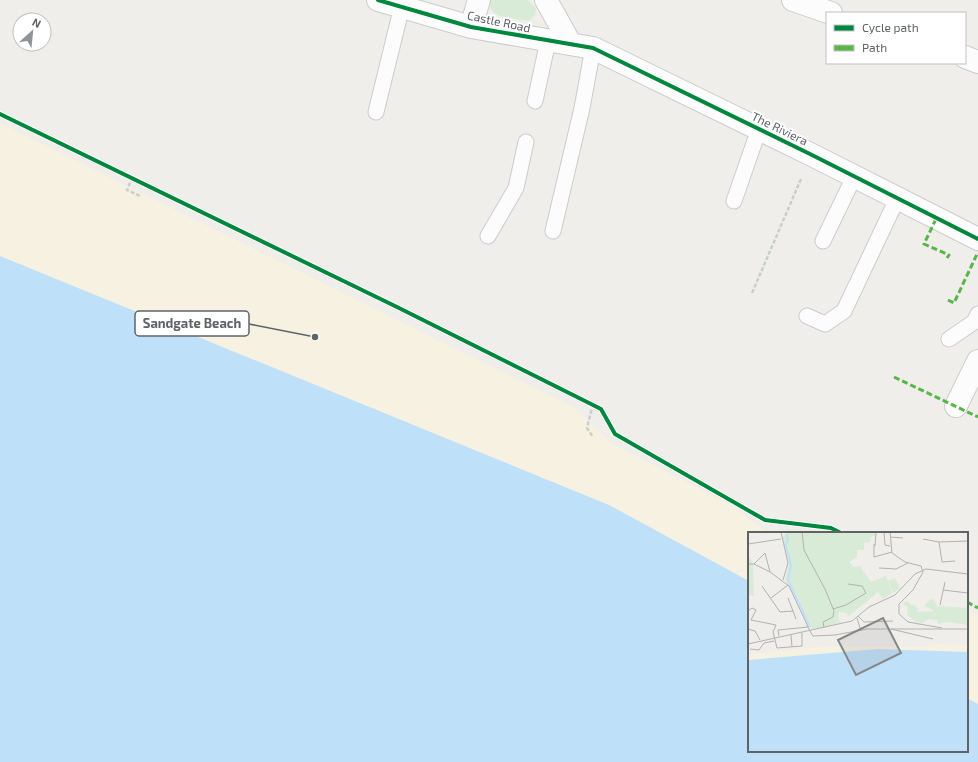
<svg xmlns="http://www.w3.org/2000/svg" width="978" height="762" font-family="'Exo 2',sans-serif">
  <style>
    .green { fill: #d8ebd6 }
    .sand { fill: #f6f1e1 }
    .water { fill: #bfe0f9 }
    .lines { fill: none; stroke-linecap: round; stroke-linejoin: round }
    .lane-casing { stroke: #cbcccc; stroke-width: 17 }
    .street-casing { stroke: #cbcccc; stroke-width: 24 }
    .path { stroke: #cacfcc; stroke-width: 2.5; stroke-dasharray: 4 2; stroke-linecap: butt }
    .lane { stroke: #fdfcfc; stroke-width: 15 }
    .street { stroke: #fdfcfc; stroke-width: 22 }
    .quiet { stroke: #58b549; stroke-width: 3; stroke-dasharray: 6 3; stroke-linecap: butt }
    .cycleway-casing { stroke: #fff; stroke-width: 6 }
    .cycleway { stroke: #00873e; stroke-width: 4 }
    .labels { text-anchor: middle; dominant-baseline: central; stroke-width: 4; stroke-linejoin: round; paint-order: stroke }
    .street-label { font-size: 12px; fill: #5f6368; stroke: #fff }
    .inset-river { fill: none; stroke: #bfe0f9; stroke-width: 2 }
    .inset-road { fill: none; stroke: #b1b2b2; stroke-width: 1 }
    .view { fill: #84888a; fill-opacity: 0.15; stroke: #84888a; stroke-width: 2 }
    .inset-edge { fill: none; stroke: #5f6368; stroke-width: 2 }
    .leader { fill: none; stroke: #5f6368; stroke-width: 1.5 }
    .callout-dot { fill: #5f6368; stroke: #fff; stroke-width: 1.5 }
    .callout { fill: #fff; stroke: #5f6368; stroke-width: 1.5 }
    .callout-label { font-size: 13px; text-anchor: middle; font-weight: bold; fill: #5f6368 }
  </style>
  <rect width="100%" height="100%" fill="#efeeea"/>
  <!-- green -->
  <path class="green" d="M 490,0 L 528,0 L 536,9 L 535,15 L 529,21 C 515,18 486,19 490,0 Z"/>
  <!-- sand -->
  <path class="sand" d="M 0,123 L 575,408 L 611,443 L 732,506 L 765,530 L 825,533 L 749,533 L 749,751 L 967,751 L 967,609 L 978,615 L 978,762 L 772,762 L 0,409 Z"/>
  <!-- water -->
  <path class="water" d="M 0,256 L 609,505 L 749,581 L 749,751 L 967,751 L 967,698 L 978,704 L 978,762 L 0,762 Z"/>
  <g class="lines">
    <defs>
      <path id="lane" d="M 535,101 L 548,41
        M 376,112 L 402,6
        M 734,201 L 759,129
        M 553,231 L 582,108 L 593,48
        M 488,236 L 516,188 L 526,142
        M 823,241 L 854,177
        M 807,316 L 825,324 L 844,311 L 897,199
        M 949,339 L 974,322 L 978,314"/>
      <path id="street" d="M 378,0 L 471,27 L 593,48 L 812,155 L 978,239
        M 546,0 L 570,43
        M 793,0 L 831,13
        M 471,27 L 479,0
        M 965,57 L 978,62
        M 956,406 L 978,361"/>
    </defs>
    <!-- lane casing -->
    <use href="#lane" class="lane-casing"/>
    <!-- street casing -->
    <use href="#street" class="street-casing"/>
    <!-- path -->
    <path class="path" d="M 132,177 L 127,190 L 140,196
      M 752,293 L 801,179
      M 593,404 L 587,428 L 593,437"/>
    <!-- lane -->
    <use href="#lane" class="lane"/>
    <!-- street -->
    <use href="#street" class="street"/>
    <!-- quiet -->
    <path class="quiet" d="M 936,219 L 924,244 L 949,255 L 947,258
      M 948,300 L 954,303 L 978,252
      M 894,377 L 978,417
      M 967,602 L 978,608"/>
    <defs>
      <path id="cycleway" d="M 378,0 L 471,27 L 593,48 L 812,155 L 978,239
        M 0,114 L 397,307 L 601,409 L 615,434 L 765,520 L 831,528 L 841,533"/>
    </defs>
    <!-- cycleway casing -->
    <use href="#cycleway" class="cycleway-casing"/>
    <!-- cycleway -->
    <use href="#cycleway" class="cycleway"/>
  </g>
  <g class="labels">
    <!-- street labels -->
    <g class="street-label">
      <text transform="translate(499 21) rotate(12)">Castle Road</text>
      <text transform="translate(780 128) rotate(26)">The Riviera</text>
    </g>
  </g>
  <!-- overview -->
  <g transform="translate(748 532)">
    <rect width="220" height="220" fill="#efeeea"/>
    <path d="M 41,0 L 127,0 L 127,4 L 123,5 L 122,10 L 116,11 L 116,18 L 109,18 L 109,25 L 101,30 L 106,35 L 112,34 L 123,50 L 138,44 L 144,61 L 135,67 L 130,60 L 100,85 L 99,81 L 91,80 L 90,87 L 94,91 L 65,97 L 61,95 L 48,62 L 37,48 L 41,31 L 34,5 ZM 0,24 L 5,31 L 6,64 L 0,63 ZM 147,46 L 152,56 L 145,61 L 140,49 ZM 182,67 L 186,68 L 189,74 L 220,76 L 220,93 L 200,90 L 190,92 L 189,88 L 181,87 L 174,91 L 168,90 L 159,83 L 160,75 L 154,71 L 161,69 L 161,72 L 168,74 L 170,80 L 187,79 L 176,74 Z" fill="#d8ebd6"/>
    <path d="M 184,112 L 220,113 L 220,127 L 0,132 L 0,123 L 27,119 L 84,114 L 180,115 Z" fill="#f6f1e1"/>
    <path d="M 130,117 L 220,120 L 220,220 L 0,220 L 0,128 Z" fill="#bfe0f9"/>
    <path class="inset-river" d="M 38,2 L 40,6 L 38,14 L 43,33 L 40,48 L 62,95"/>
    <path class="inset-road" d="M 33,0 L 40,31 L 35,48M 54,0 L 56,18 L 77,57 L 86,79 L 85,85 L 75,90 L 76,96M 136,0 L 137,13 L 142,14M 142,0 L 144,21 L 157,30 L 173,34 L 175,40 L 165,58 L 151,72 L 151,82 L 160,90 L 194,96M 142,5 L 155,6M 175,7 L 191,10 L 220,9M 191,10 L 194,30 L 207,29M 0,12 L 33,7M 126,12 L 126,25 L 144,20M 127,14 L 128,0M 0,32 L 6,32 L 22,40 L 41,54 L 62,99M 6,32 L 17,21 L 22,40M 131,36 L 148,37 L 160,31M 14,54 L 32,80 L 45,79M 195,58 L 220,61M 23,66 L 40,53M 40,66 L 48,87M 192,73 L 197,50M 85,77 L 98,73 L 118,61 L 114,54 L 100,52M 0,79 L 4,76 L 8,78 L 3,88 L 28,93 L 25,100 L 29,116 L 54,114 L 54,101M 110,84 L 116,90 L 145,89M 109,86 L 113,99M 0,97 L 7,99 L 12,108M 143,97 L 185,107M 62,99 L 65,104 L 87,103 L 119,97 L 220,97M 43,103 L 44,115M 31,104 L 30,98 L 60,95M 0,112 L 104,89 L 121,75 L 147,63 L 167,42 L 178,37 L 220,42M 2,117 L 11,118 L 16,111 L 26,109"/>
    <path class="view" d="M 135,86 L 153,121 L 108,143 L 90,108 Z"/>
    <rect width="220" height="220" class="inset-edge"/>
  </g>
  <!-- callouts -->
  <path class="leader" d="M315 337L249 324"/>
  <circle class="callout-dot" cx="315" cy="337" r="4"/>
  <rect class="callout" x="135" y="311" width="114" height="25" rx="4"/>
  <g class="callout-label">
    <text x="192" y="328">Sandgate Beach</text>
  </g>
  <!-- legend -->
  <rect x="826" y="12" width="140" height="52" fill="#ffffff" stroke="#bfc1c3"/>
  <rect x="834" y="25" width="20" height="6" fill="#00873e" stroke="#bfc1c3"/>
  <text x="862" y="32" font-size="12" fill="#5f6368">Cycle path</text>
  <rect x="834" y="45" width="20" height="6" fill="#58b549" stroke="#bfc1c3"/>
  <text x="862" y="52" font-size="12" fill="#5f6368">Path</text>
  <!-- north arrow -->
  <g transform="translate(32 32) rotate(27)"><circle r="19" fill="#ffffff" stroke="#bfc1c3"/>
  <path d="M0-3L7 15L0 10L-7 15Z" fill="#919496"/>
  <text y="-6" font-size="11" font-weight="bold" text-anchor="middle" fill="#5f6368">N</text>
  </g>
</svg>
